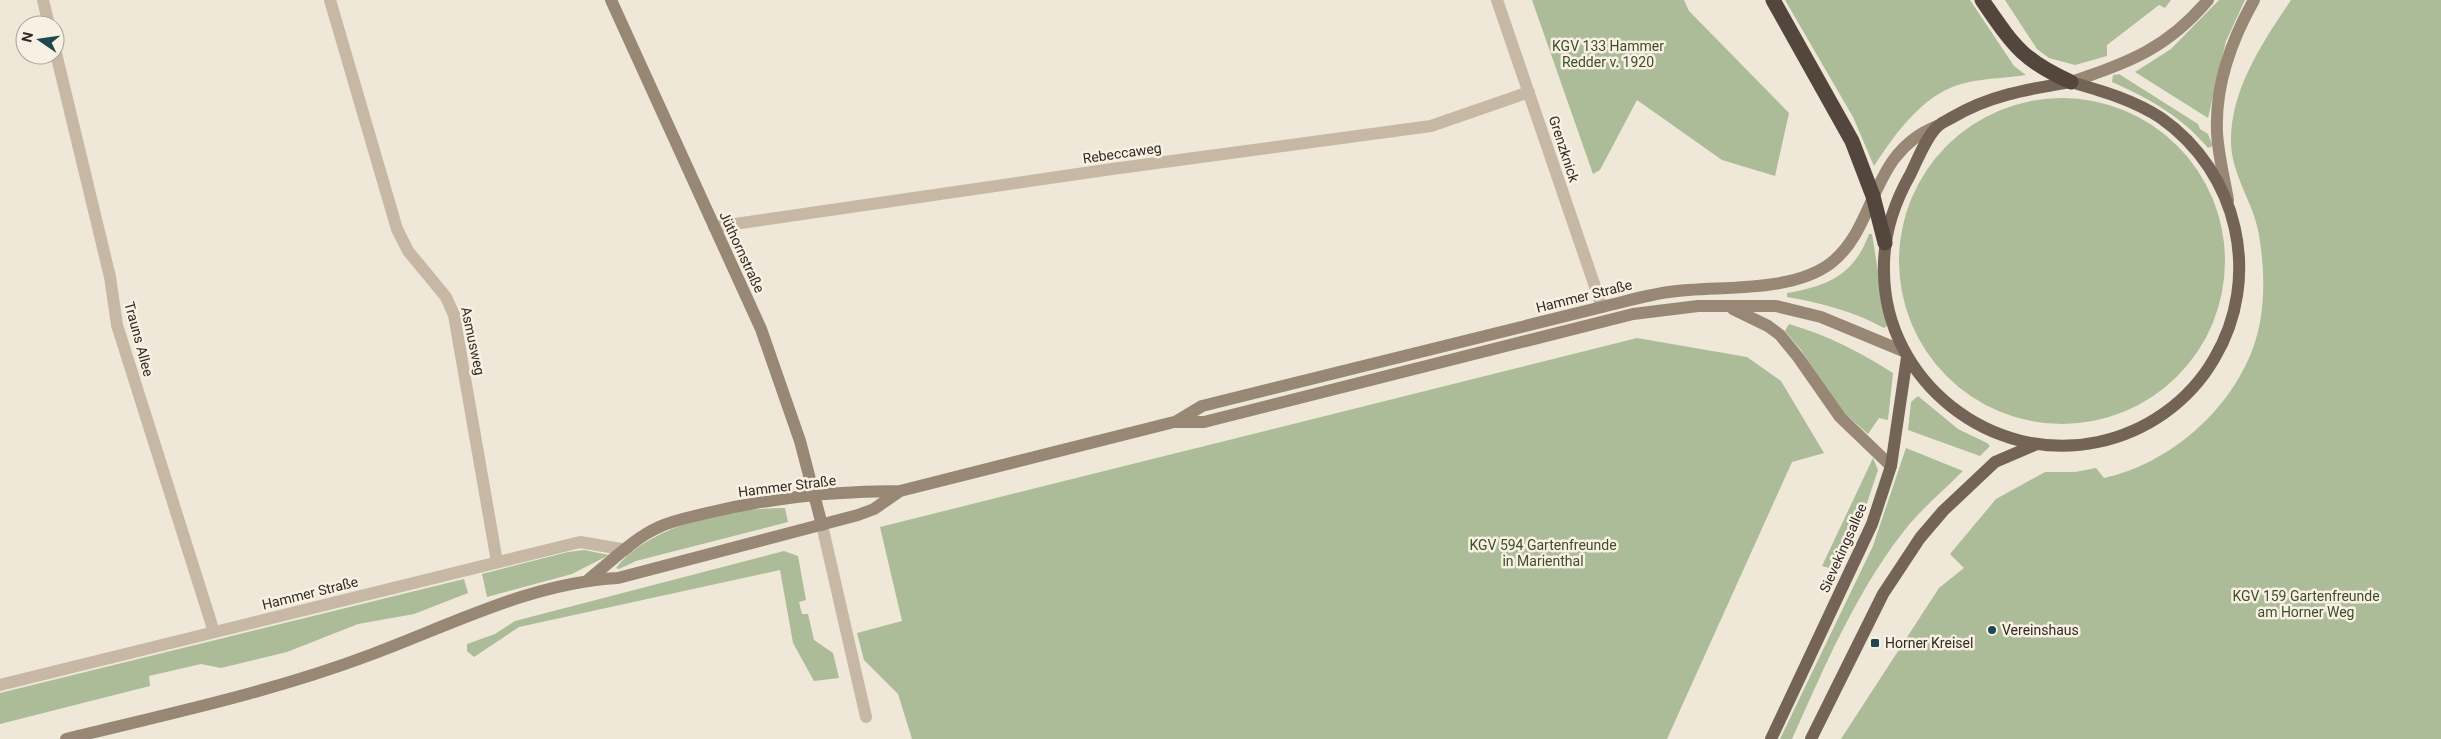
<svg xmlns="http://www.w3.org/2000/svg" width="2441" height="739" font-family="Roboto,sans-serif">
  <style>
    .green { fill: #acbc99 }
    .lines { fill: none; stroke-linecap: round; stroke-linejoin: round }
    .street { stroke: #c6b8a5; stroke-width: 12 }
    .secondary { stroke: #998776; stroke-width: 12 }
    .primary { stroke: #736457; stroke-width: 12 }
    .highway { stroke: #52463d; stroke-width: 15 }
    .poi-dot { fill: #1e4750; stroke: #f7f0e3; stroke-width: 2 }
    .labels { text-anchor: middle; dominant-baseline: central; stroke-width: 5; stroke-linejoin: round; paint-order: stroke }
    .park-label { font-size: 14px; fill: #3d4e2b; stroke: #f7f0e3 }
    .street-label { font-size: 14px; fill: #322b25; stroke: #f7f0e3 }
    .poi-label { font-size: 14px; fill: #322b25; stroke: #f7f0e3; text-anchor: start }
  </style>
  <rect width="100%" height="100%" fill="#efe7d7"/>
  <!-- green -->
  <path class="green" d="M 1532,0 L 1684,0 L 1689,11 L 1789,113 L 1775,176 L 1722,160 L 1637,100 L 1600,170 L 1593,174 Z
    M 1785,0 L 1970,0 L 2014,66 L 2026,75 C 2007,78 1988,78 1969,82 C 1926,90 1897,131 1874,166 L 1853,117 Z
    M 2005,0 L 2171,0 L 2165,8 L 2159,5 L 2107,45 L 2107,56 L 2075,65 L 2049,58 L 2037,49 Z
    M 2219,0 L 2245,0 L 2226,41 L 2208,118 L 2135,72 L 2171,49 Z
    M 2291,0 L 2441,0 L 2441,739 L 1841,739 L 1939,588 L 1964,568 L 1950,554 L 1996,499 L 2045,472 L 2075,472 L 2096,468 L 2104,478 C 2169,464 2230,411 2253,348 C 2266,313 2265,271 2259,235 C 2254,203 2231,175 2231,141 C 2231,88 2263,42 2291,0 Z
    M 2119,74 L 2198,124 L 2200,129 L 2208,134 L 2213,146 L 2208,148 C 2182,117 2149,98 2112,82 L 2113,75 Z
    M1899 261a163 163 0 1 1 326 0a163 163 0 1 1-326 0Z
    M 1869,234 L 1872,234 L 1887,326 L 1884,328 C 1853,311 1821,303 1787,297 L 1787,293 C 1828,286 1854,275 1869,234 Z
    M 1789,324 C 1827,335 1860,352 1893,373 L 1888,420 L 1879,418 L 1868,434 L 1842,411 L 1801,350 L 1785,331 Z
    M 1637,338 L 1747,357 L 1781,381 L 1824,453 L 1792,462 L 1667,739 L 912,739 L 898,694 L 864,660 L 857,633 L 902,621 L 880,527 Z
    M 1918,396 L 1958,429 L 1987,443 L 1990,446 L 1980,456 L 1908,430 L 1911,402 Z
    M 1906,448 L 1963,471 C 1944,490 1921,509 1904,531 C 1856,592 1824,668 1792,739 L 1780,739 L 1873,546 Z
    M 1873,458 L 1878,470 L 1859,527 L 1833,569 L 1822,566 Z
    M 785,508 L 788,522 L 636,561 L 619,569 L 616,568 C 650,524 733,508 785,508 Z
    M 584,550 L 609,555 L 572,574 L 487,597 L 482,574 L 568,552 Z
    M 784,551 L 798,556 L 806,600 L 799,602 L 802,614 L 808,614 L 814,640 L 833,653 L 839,678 L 814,681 L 793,643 L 780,570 L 519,627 L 474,657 L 467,651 L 467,644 L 495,634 L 515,621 Z
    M 464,579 L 468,593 L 414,614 L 358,624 L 287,652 L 221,668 L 201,664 L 149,676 L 150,686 L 0,724 L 0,693 Z"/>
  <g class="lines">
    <!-- street -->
    <path class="street" d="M 43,0 L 49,25
      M 330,0 L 397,229 L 408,251 L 446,297 L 454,315 L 497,562
      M 1497,0 L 1602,307
      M 55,49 L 110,277 L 117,325 L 214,632
      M 714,227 L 1112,169 L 1431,126 L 1529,92
      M 822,525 L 866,717
      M 0,685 L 580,542 L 627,550"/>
    <!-- secondary -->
    <path class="secondary" d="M 611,0 L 761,329 L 800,441 L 822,525
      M 2071,82 C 2129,62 2167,49 2208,0
      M 2228,200 C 2224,177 2218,154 2217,132 C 2215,86 2232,39 2254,0
      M 1733,309 L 1768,326 L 1780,335 L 1798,357 L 1840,417 L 1891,466
      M 1177,421 L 1202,406 L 1602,307 C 1624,302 1646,295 1669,292 C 1718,285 1790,294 1831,263 C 1878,226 1869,153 1937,126
      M 589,579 C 611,562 634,538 659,527 C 674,520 691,517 707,513 C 769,498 836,491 900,491 L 1174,422 L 1204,422 L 1633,314 L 1698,306 L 1776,306 L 1821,317 L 1903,351
      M 66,739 C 167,714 272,692 370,655 C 451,625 530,583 618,578 L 858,515 L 874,509 L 900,491"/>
    <!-- primary -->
    <path class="primary" d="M 2071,82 C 2102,91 2134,100 2161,118 C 2238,172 2263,277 2214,359 C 2189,402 2146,432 2098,442 C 1991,465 1885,381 1884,272 C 1883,237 1893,205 1910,175 C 1917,161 1927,135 1938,126 C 1942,122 1948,120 1953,117 C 1990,95 2029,89 2071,82 Z
      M 1771,739 L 1872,524 L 1891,466 L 1907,357
      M 1811,739 L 1883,594 L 1920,538 L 1943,511 L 1995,462 L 2037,444"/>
    <!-- highway -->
    <path class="highway" d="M 1773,0 L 1852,141 L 1873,196 L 1885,243
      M 1982,0 C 2012,43 2021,60 2071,82"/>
  </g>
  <!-- markers -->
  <g class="poi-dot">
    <circle cx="1992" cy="630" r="5"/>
    <rect x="1870" y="638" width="10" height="10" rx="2.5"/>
  </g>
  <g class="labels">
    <!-- park labels -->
    <g class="park-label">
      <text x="1608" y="46">KGV 133 Hammer<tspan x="1608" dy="16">Redder v. 1920</tspan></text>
      <text x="1543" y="545">KGV 594 Gartenfreunde<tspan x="1543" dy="16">in Marienthal</tspan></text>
      <text x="2306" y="596">KGV 159 Gartenfreunde<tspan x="2306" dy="16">am Horner Weg</tspan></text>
    </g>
    <!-- street labels -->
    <g class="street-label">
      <text transform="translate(1564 149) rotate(72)">Grenzknick</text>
      <text transform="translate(1122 153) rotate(-8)">Rebeccaweg</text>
      <text transform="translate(742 252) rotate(65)">Jüthornstraße</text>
      <text transform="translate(1584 296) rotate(-14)">Hammer Straße</text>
      <text transform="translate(139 339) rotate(75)">Trauns Allee</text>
      <text transform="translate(473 341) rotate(78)">Asmusweg</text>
      <text transform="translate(787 486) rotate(-7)">Hammer Straße</text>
      <text transform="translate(1843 548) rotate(-66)">Sievekingsallee</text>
      <text transform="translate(310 593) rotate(-14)">Hammer Straße</text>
    </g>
    <!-- poi labels -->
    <g class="poi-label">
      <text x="2002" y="630">Vereinshaus</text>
      <text x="1885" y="643">Horner Kreisel</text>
    </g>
  </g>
  <!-- north arrow -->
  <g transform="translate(40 40) rotate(283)"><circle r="24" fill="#f7f0e3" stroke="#a8a197"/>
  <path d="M0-4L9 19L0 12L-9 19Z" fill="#1e4750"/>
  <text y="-8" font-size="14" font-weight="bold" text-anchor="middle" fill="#322b25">N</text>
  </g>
</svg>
